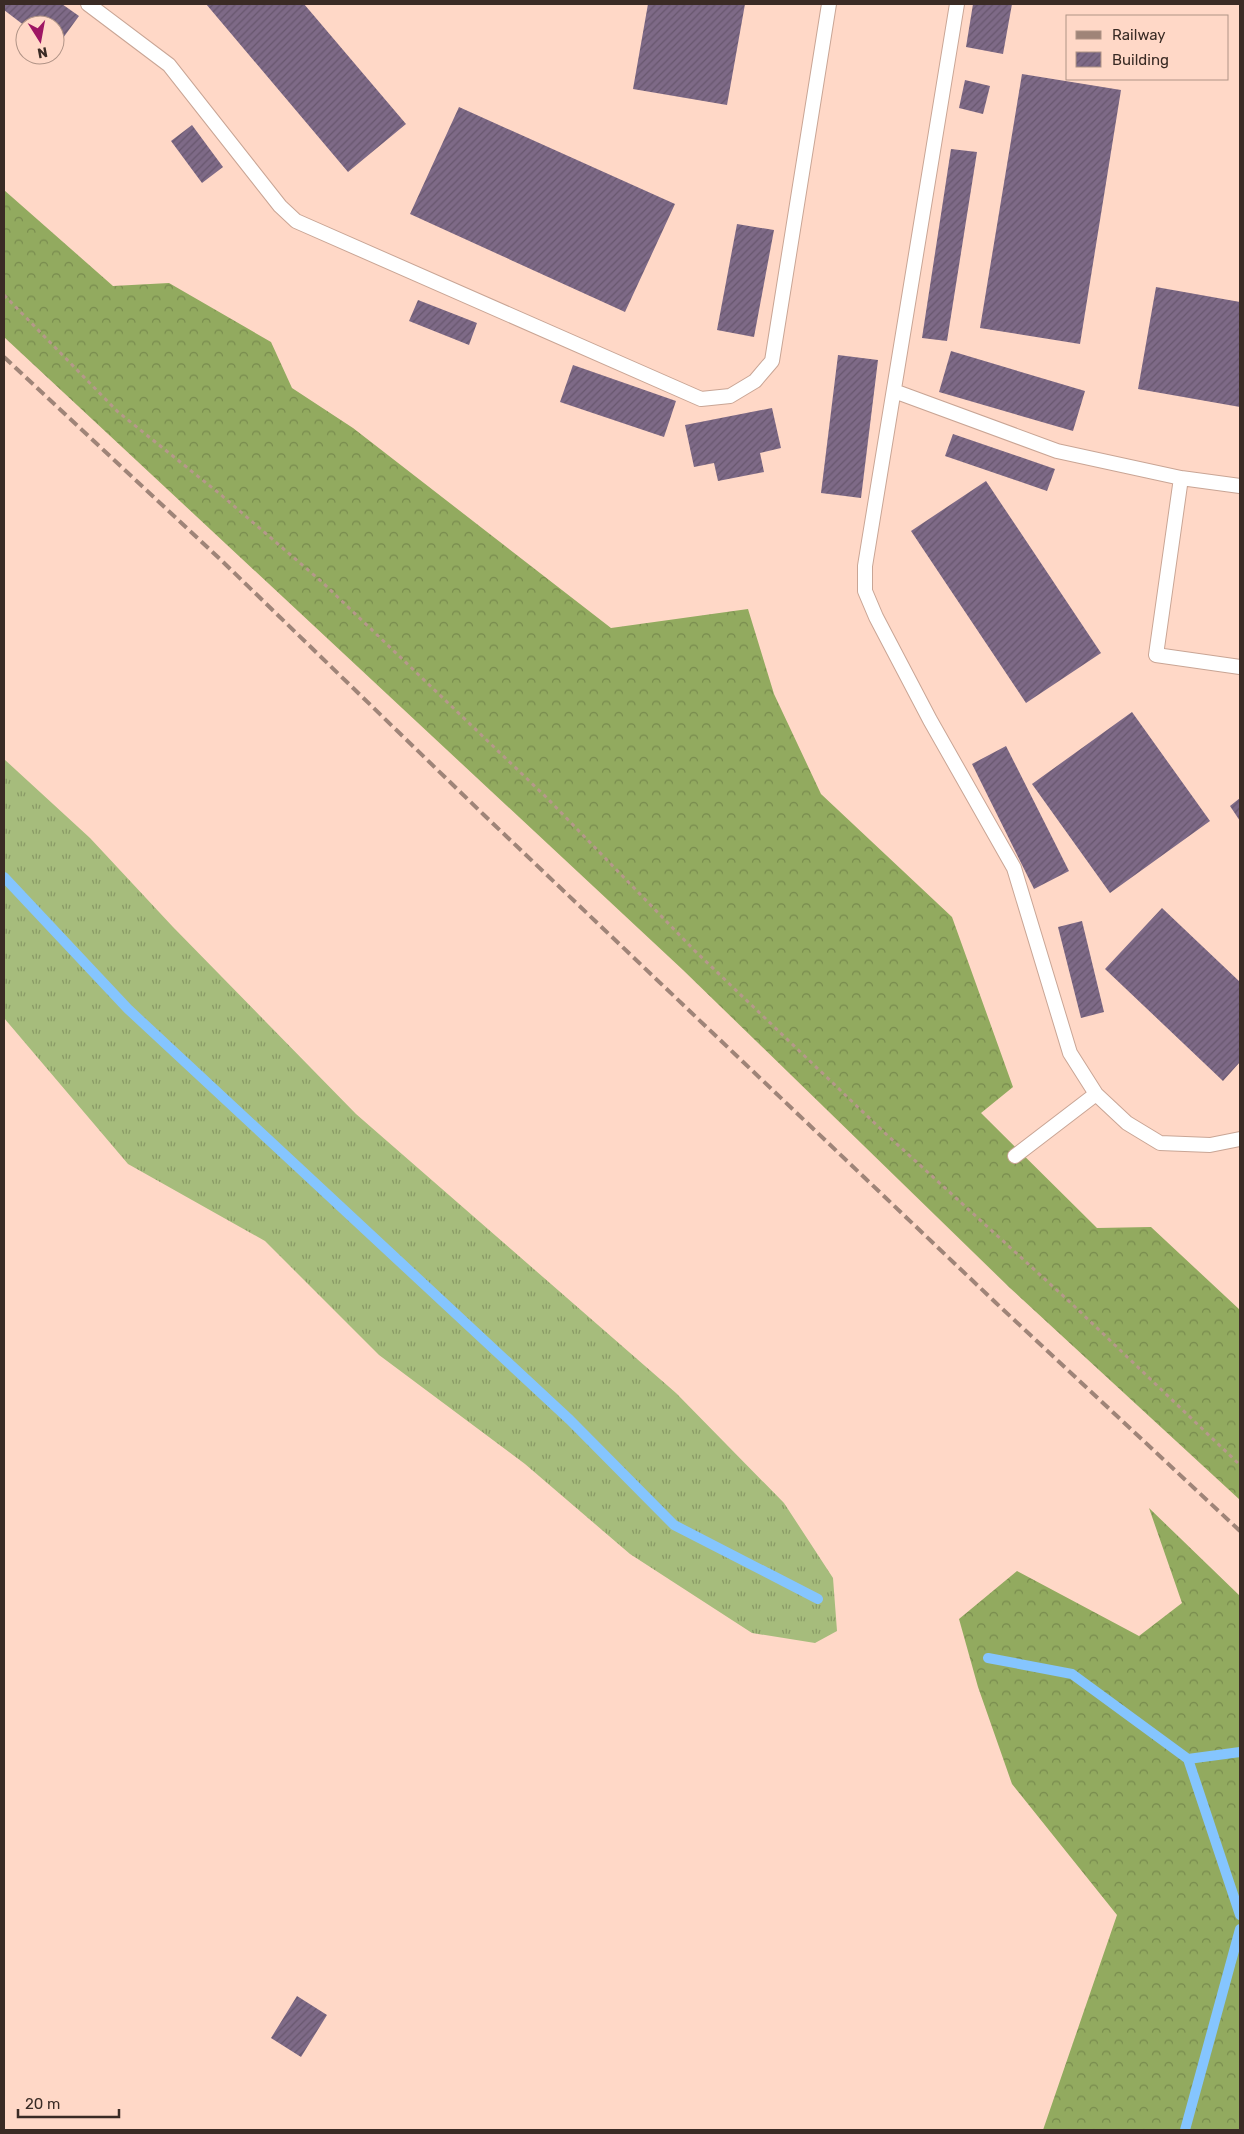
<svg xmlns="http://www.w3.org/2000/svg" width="1244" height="2134" font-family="Rubik,sans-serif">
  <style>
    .grass { fill: url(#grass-tufts) }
    .forest { fill: url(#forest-crowns) }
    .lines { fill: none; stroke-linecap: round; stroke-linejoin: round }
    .stream { stroke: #85c5fe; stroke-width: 10 }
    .building { fill: url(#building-hatch) }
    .service-casing { stroke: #c9a595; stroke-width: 16 }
    .path { stroke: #b6988b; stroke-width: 3; stroke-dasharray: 4 4; stroke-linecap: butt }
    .service { stroke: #fff; stroke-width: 14 }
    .rail { stroke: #9f8478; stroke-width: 4; stroke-dasharray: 10 5; stroke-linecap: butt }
  </style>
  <defs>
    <pattern id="grass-tufts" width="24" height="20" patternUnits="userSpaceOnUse" patternTransform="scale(1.25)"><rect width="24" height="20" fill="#a6bc7c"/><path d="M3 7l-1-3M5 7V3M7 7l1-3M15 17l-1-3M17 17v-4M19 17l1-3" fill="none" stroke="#889965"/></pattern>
    <pattern id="forest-crowns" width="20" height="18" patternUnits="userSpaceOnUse" patternTransform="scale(1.25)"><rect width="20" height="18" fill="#92aa5f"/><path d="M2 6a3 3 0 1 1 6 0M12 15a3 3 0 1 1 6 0" fill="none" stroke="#788b4e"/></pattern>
    <pattern id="building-hatch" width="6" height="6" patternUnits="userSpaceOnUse" patternTransform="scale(1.25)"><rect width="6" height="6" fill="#7e6a87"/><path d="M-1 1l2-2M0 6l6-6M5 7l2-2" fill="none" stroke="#68576e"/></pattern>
  </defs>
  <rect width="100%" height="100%" fill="#ffd8c7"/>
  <!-- grass -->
  <path class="grass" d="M 4,759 L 90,838 L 173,927 L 356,1114 L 676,1393 L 784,1503 L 833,1578 L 837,1631 L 815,1643 L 752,1633 L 630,1554 L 525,1464 L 379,1355 L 265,1241 L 128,1164 L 4,1018 Z"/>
  <!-- forest -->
  <path class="forest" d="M 4,190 L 113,286 L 169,283 L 271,342 L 292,388 L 353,428 L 611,628 L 748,609 L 774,694 L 821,794 L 952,917 L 1013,1087 L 981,1113 L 1097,1228 L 1151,1227 L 1240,1310 L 1240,1500 L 1010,1288 L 683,970 L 4,337 Z
    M 1149,1508 L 1240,1596 L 1240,2130 L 1043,2130 L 1117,1915 L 1012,1784 L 978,1687 L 959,1619 L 1017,1571 L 1139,1636 L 1182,1603 Z"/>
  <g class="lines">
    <!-- stream -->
    <path class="stream" d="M 4,877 L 128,1009 L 570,1420 L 674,1525 L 818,1599
      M 988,1658 L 1072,1674 L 1188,1759 L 1240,1915
      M 1188,1759 L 1240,1752
      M 1185,2130 L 1240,1929"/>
  </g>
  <!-- building -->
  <path class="building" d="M 4,4 L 62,4 L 79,16 L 55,49 L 55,25 L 25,26 L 4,10 Z
    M 206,4 L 304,4 L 406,124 L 348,172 Z
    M 648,4 L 745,4 L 727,105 L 633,89 Z
    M 973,4 L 1012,4 L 1003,54 L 966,47 Z
    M 1022,74 L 1121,90 L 1080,344 L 980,328 Z
    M 965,80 L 990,86 L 983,114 L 959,108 Z
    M 459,107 L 675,204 L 625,312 L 410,214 Z
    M 192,125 L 223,167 L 202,183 L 171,141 Z
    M 951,149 L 977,152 L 947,341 L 922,338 Z
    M 737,224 L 774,230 L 754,337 L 717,330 Z
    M 1156,287 L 1240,302 L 1240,407 L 1138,389 Z
    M 418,300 L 477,323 L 469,345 L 409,321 Z
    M 951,351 L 1085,391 L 1073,431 L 939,392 Z
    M 838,355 L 878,360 L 861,498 L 821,493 Z
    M 573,365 L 676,401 L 664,437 L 560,402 Z
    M 772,408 L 781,448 L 760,453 L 764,472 L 718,481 L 714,463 L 694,467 L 685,425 Z
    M 953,434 L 1055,469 L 1047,491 L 945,456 Z
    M 986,481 L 1101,653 L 1026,703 L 911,531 Z
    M 1132,712 L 1210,821 L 1110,893 L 1032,784 Z
    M 1006,746 L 1069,871 L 1034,889 L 972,764 Z
    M 1240,798 L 1240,821 L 1230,806 Z
    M 1162,908 L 1240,982 L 1240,1062 L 1223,1081 L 1105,969 Z
    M 1082,921 L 1104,1012 L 1081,1018 L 1058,927 Z
    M 297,1996 L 327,2015 L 301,2057 L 271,2038 Z"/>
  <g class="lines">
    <defs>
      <path id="service" d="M 88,4 L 169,65 L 280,206 L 296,221 L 701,399 L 730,396 L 755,381 L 772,361 L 829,4
        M 957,4 L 865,566 L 865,591 L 876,617 L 930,720 L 1014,868 L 1070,1053 L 1096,1094 L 1127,1123 L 1160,1143 L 1210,1145 L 1240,1139
        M 894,391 L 1057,451 L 1181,478 L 1240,486
        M 1181,478 L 1156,655 L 1240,667
        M 1015,1156 L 1096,1094"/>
    </defs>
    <!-- service casing -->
    <use href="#service" class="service-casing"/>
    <!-- path -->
    <path class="path" d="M 4,295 L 118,412 L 220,494 L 322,582 L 546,797 L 694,950 L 887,1135 L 1072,1304 L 1240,1465"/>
    <!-- service -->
    <use href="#service" class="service"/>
    <!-- rail -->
    <path class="rail" d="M 4,357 L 221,560 L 484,815 L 995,1302 L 1240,1531"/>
  </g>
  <!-- border -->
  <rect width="1244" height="2134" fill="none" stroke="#3a2b25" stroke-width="10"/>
  <!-- legend -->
  <rect x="1066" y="15" width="162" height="65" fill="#ffd8c7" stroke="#b09386"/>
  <rect x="1076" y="31" width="25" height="8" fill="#9f8478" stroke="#b09386"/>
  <text x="1112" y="40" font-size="15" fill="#3a2b25">Railway</text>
  <rect x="1076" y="52" width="25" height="15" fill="url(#building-hatch)" stroke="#b09386"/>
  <text x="1112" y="65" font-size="15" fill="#3a2b25">Building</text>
  <!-- north arrow -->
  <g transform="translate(40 40) rotate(169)"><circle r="24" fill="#ffd8c7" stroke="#b09386"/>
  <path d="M0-4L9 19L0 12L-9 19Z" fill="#9e1664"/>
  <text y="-8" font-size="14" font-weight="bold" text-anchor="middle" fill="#3a2b25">N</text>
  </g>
  <!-- scale -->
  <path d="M18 2109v8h101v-8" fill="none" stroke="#3a2b25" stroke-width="2.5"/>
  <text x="25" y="2109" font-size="15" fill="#3a2b25" stroke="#ffd8c7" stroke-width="4" paint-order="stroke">20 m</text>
</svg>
